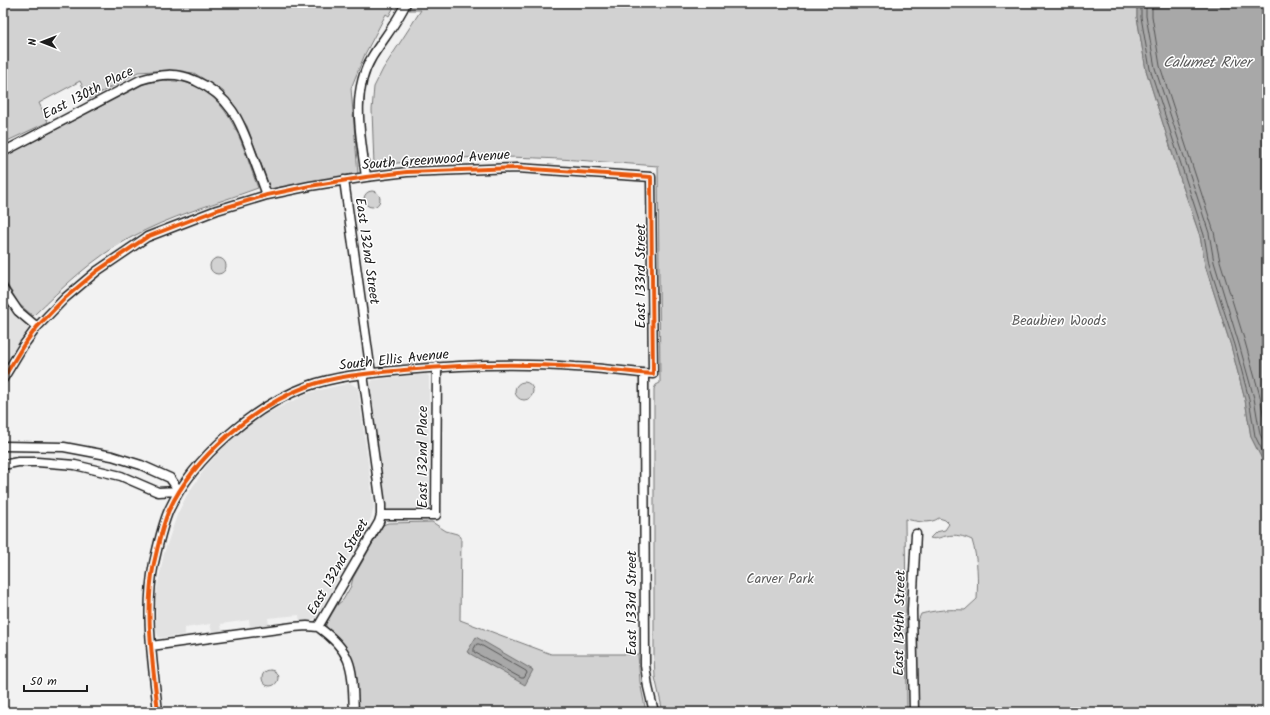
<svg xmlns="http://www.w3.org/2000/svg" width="1270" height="715" font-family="Kalam,sans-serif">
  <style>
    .built { fill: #e2e2e2 }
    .green { fill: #d2d2d2; stroke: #777 }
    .water { fill: #a8a8a8; stroke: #707070 }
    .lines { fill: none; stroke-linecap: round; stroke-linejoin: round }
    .shore { stroke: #545454; stroke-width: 1 }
    .street-casing { stroke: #1c1c1c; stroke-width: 11 }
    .street { stroke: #fff; stroke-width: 8 }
    .cycleway-casing { stroke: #fff; stroke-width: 6 }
    .cycleway { stroke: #e8590c; stroke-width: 4 }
    .labels { text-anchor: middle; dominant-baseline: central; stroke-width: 3; stroke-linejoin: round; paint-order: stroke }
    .street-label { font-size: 14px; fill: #1c1c1c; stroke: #fff }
    .park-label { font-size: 14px; fill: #5c5c5c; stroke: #fff }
    .water-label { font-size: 15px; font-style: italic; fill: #5b5b5b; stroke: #fff }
  </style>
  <rect width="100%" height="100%" fill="#f2f2f2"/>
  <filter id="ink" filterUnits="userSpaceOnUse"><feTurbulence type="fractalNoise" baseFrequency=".025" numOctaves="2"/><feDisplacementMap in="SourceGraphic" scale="8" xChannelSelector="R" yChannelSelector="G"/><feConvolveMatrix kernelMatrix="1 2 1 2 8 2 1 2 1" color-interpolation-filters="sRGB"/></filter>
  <g filter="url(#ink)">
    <!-- built -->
    <path class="built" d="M 3,300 L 10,310 L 28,326 L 28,329 L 3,366 Z
      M 427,374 L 429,377 L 429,508 L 428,510 L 388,510 L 386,508 L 370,384 L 373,380 Z
      M 350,383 L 358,388 L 374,507 L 371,518 L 317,616 L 313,620 L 305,622 L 300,623 L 299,615 L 268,618 L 269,625 L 250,627 L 249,620 L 221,624 L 222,631 L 212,632 L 210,624 L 185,628 L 185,635 L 159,638 L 156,631 L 156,594 L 164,553 L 177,515 L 187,495 L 206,467 L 223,447 L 244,429 L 264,415 L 286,404 L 312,392 Z"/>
    <!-- green -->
    <path class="green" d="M 3,3 L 396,3 L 389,16 L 386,14 L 365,54 L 351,88 L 358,174 L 270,189 L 247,126 L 223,91 L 194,73 L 169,70 L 138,72 L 89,99 L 80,81 L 39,103 L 48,122 L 3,143 Z
      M 412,3 L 1137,3 L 1137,17 L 1146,70 L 1183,187 L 1200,236 L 1205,265 L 1231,346 L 1245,400 L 1251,437 L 1267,469 L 1267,712 L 918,712 L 916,625 L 921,614 C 936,610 949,609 965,610 L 977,599 C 978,579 978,560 972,540 C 963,536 956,534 946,536 C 940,537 936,540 930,538 L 936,532 L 945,530 L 949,524 L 945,520 L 939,518 C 929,525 916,521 905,519 L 907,712 L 663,712 L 655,677 L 654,655 L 654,389 L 656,385 L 660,383 L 658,166 C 603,162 548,157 493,157 C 453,157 414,162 374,165 L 372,110 L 374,87 L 383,69 L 421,10 L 409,10 Z
      M 163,80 C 170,81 178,81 184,82 C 232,94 243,149 258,188 C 215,204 170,216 130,238 C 93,258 63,287 33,316 L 19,304 L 3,278 L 3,157 L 144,84 Z
      M364 199a8 8 0 1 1 16 0a8 8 0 1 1-16 0Z
      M210 266a8 8 0 1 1 16 0a8 8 0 1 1-16 0Z
      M515 391a9 9 0 1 1 18 0a9 9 0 1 1-18 0Z
      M 432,522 L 446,531 L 457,534 L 461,537 L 460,620 L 551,654 L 638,654 L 640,682 L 646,712 L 356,712 L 353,667 L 326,629 L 326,624 L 337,605 L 343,600 L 351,586 L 353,578 L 383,525 L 388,523 Z
      M262 678a8 8 0 1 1 16 0a8 8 0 1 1-16 0Z"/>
    <!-- water -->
    <path class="water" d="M 1137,3 L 1267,3 L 1267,469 L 1251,437 L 1245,400 L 1231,346 L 1205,265 L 1200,236 L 1183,187 L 1146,70 L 1137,17 Z
      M 476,637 L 533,670 L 525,685 L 467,652 Z"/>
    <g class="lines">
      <!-- shore -->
      <path class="shore" d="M 1141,3 L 1141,17 L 1150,69 L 1204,235 L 1209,264 L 1235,345 L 1249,399 L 1255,436 L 1267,460
        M 1146,3 L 1146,16 L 1155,68 L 1209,233 L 1214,262 L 1239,344 L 1254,398 L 1260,434 L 1267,448
        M 1152,3 L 1152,16 L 1160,66 L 1214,232 L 1220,261 L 1245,342 L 1260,396 L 1267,435
        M 477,644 L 479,644 L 526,671 L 527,673 L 524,678 L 521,678 L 474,652 L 474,649 Z"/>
      <defs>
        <path id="street" d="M 3,152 L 140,80 C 160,74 177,72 196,81 C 230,96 240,121 252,154 C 257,168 262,181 267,195
          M 366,177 C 361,138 350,93 372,57 C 383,39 397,23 406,3
          M 344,180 L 371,373
          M 3,289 L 18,311 L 37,327
          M 644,374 L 645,665 L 648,687 L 654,712
          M 3,379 L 23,346 L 37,327 L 65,298 L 97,271 L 147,237 L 217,210 L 267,195 L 310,186 L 366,177 L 407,172 L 517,168 L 651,177 L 653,374 C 627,372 601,368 575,367 C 520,363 459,365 404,370 C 372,373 339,375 308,386 C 254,406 194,457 169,510 C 162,526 158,546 154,563 C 144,612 153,663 158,712
          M 3,446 L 64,447 L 112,456 L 141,465 L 170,478 L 179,491
          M 3,465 L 18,462 L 37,462 L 75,465 L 121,476 L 158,492 L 179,491
          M 381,515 L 436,515 L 437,367
          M 151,646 L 293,627 L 307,626 L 318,627
          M 354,712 C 352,670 355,653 318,627 L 379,522 L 381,515 L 381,505 L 363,374
          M 914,712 L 912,610 L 916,534"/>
      </defs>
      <!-- street casing -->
      <use href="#street" class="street-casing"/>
      <!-- street -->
      <use href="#street" class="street"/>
      <defs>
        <path id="cycleway" d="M 3,379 L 23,346 L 37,327 L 65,298 L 97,271 L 147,237 L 217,210 L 267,195 L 310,186 L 366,177 L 407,172 L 517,168 L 651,177 L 653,374 C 627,372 601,368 575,367 C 520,363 459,365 404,370 C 372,373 339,375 308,386 C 254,406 194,457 169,510 C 162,526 158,546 154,563 C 144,612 153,663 158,712"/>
      </defs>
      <!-- cycleway casing -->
      <use href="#cycleway" class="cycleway-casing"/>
      <!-- cycleway -->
      <use href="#cycleway" class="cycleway"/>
    </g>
  </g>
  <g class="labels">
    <!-- street labels -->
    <g class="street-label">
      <text transform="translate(88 93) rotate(-27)">East 130th Place</text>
      <text transform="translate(436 160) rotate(-4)">South Greenwood Avenue</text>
      <text transform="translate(367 251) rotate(82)">East 132nd Street</text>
      <text transform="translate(641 276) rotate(-90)">East 133rd Street</text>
      <text transform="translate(394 360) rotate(-6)">South Ellis Avenue</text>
      <text transform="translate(423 457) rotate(-90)">East 132nd Place</text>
      <text transform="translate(338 567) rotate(-60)">East 132nd Street</text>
      <text transform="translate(632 603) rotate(-90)">East 133rd Street</text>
      <text transform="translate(900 623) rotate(-89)">East 134th Street</text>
    </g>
    <!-- park labels -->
    <g class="park-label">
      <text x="1059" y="321">Beaubien Woods</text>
      <text x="780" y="579">Carver Park</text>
    </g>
    <!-- water labels -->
    <g class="water-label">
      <text x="1207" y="63">Calumet River</text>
    </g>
  </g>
  <!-- margin -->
  <rect width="1270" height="715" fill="none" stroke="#fff" stroke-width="16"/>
  <rect x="8" y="8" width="1254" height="699" fill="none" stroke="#1c1c1c" stroke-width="1.5" filter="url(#ink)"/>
  <!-- north arrow -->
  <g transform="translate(42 42) rotate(270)" stroke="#ffffff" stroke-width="3" paint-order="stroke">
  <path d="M0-3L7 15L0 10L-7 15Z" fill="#1c1c1c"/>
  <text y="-6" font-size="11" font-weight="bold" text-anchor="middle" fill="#1c1c1c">N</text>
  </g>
  <!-- scale -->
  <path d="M24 685v6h63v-6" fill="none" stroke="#1c1c1c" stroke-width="2"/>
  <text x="30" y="685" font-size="12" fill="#1c1c1c" stroke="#ffffff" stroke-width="3" paint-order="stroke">50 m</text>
</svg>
